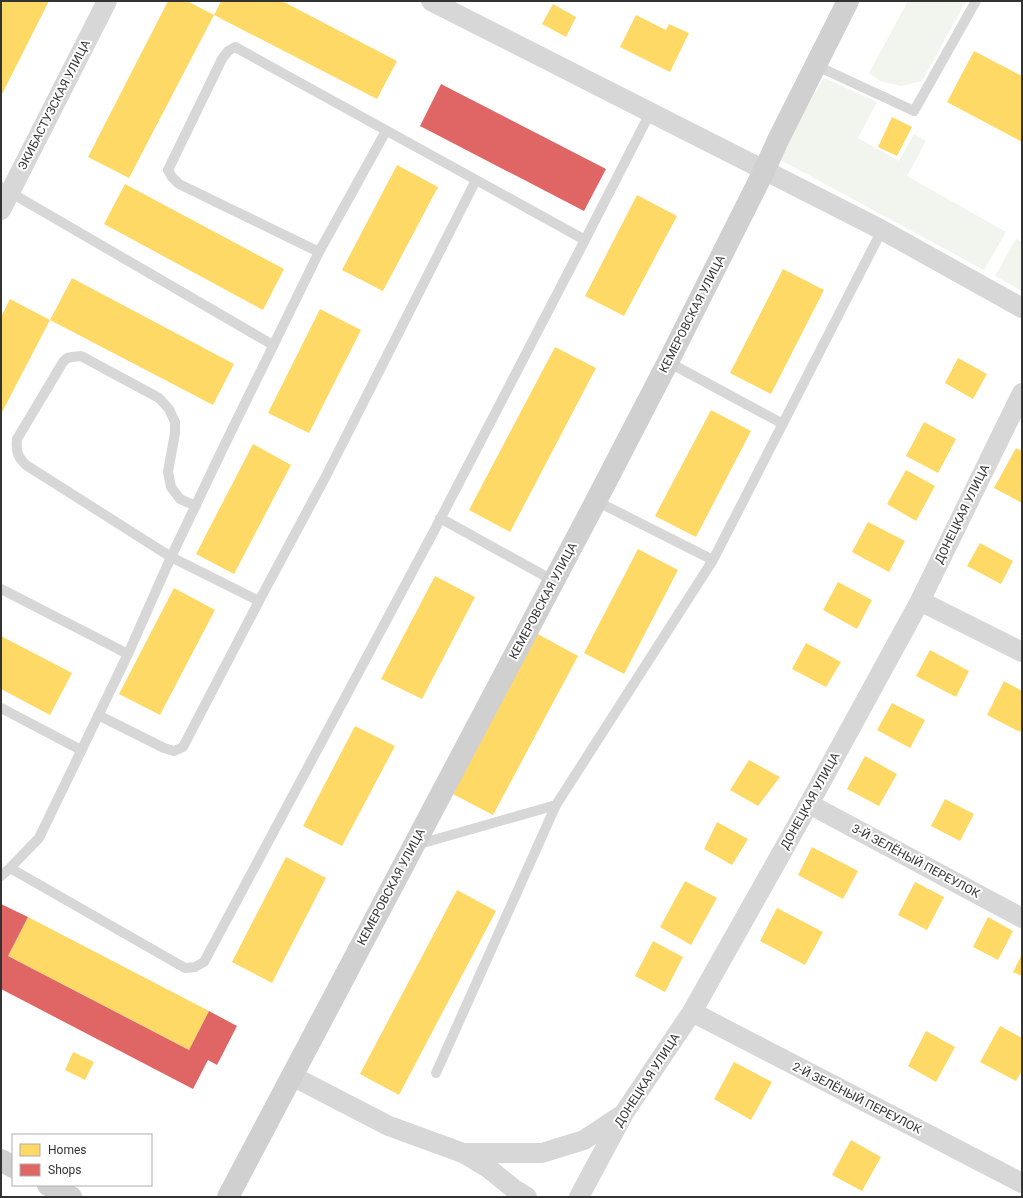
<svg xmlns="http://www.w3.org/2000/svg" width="1023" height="1198" font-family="Roboto,sans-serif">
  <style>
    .green { fill: #f1f5ed }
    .homes { fill: #ffd966 }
    .shops { fill: #e06666 }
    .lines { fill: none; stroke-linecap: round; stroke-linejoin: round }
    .lane { stroke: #d7d7d7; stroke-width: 10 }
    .street { stroke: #d7d7d7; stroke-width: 20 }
    .secondary { stroke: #d0d0d0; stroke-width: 22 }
    .labels { text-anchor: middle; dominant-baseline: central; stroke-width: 4; stroke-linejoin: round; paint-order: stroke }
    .street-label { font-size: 12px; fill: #333; stroke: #fff }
  </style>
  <rect width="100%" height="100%" fill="#fff"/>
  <!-- green -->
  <path class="green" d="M 908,1 L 966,1 L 922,81 L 901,86 L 880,81 L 869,73 Z
    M 824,78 L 877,102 L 858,138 L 899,161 L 914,134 L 926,141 L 907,176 L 1006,232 L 984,270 L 777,158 Z
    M 1016,239 L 1022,242 L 1022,291 L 995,276 Z"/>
  <!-- homes -->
  <path class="homes" d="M 1,1 L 49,1 L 1,96 Z
    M 168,1 L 187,1 L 214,15 L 129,178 L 88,157 Z
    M 221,1 L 282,1 L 397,61 L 377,99 L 214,15 Z
    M 553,4 L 576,17 L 566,37 L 542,24 Z
    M 636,15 L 666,30 L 669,24 L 689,33 L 670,72 L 620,47 Z
    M 974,51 L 1022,76 L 1022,142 L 947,102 Z
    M 892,117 L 912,127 L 897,156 L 878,147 Z
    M 397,165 L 438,187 L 383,291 L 342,270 Z
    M 125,184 L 284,269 L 263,310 L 104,224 Z
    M 637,195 L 677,216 L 624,316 L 585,296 Z
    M 783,269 L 824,290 L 771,394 L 730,373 Z
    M 72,278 L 234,364 L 213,405 L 50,320 Z
    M 10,299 L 50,320 L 1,414 L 1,317 Z
    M 320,309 L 361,330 L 309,433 L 268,413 Z
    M 555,347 L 596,368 L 510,532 L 469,510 Z
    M 958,358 L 987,374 L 973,399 L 945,383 Z
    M 711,410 L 751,431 L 696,537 L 655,516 Z
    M 924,422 L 956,439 L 938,473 L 906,456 Z
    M 253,444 L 291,465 L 234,574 L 196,554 Z
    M 1016,448 L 1022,451 L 1022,503 L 994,488 Z
    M 906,470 L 935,486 L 916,521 L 887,504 Z
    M 868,522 L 905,541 L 889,572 L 852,552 Z
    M 980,543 L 1013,561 L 1001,584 L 967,566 Z
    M 638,549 L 678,570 L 624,674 L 584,653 Z
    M 435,576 L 475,597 L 422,699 L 381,679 Z
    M 838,582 L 872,600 L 857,629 L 823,610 Z
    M 174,588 L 215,610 L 160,715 L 119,694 Z
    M 536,633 L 578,656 L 493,815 L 451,793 Z
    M 1,636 L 72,673 L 50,715 L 1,689 Z
    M 806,643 L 841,662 L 826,687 L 792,669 Z
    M 930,650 L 969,671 L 956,697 L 916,676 Z
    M 1004,681 L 1022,691 L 1022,729 L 1020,732 L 987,715 Z
    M 892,703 L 925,720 L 910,748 L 877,730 Z
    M 355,726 L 395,746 L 342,846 L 303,826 Z
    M 865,756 L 897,774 L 879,806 L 847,789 Z
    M 749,760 L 780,777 L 758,806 L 730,790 Z
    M 945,799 L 974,814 L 960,841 L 931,826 Z
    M 717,822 L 748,839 L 732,865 L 704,849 Z
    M 812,847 L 858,871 L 843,899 L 798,875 Z
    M 286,857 L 326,878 L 272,983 L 232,962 Z
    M 685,881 L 717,898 L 691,945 L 660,927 Z
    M 915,882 L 944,897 L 927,930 L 898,915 Z
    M 457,890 L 496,911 L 399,1095 L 360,1074 Z
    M 777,908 L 823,932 L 805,965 L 760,941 Z
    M 28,917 L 209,1011 L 189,1050 L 8,956 Z
    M 988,917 L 1013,931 L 998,960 L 973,947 Z
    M 653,941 L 683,957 L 665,992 L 635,976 Z
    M 1022,954 L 1022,976 L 1013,972 Z
    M 1000,1026 L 1022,1038 L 1022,1071 L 1016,1081 L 980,1062 Z
    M 926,1031 L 955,1047 L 936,1082 L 908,1066 Z
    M 73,1052 L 94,1062 L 85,1080 L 65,1070 Z
    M 734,1062 L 772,1082 L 751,1120 L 714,1099 Z
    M 851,1140 L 881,1157 L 862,1191 L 832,1175 Z"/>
  <!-- shops -->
  <path class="shops" d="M 441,84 L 606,169 L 584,211 L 420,126 Z
    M 1,904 L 28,917 L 8,956 L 189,1050 L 209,1011 L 237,1026 L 217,1065 L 208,1060 L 193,1089 L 1,989 Z"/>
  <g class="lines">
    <!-- lane -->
    <path class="lane" d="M 815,65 L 914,111 L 976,1
      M 1,187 L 273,345
      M 585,240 L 650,113
      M 319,252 L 386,131
      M 668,362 L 783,424
      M 596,501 L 713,560 L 882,230
      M 196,506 L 180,499 L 171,487 L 168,472 L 175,433 L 175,422 L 169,409 L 159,398 L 81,356 L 72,357 L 67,358 L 63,362 L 17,439 C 16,451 17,456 26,465 L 171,557 L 259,601
      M 440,518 L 554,581
      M 1,589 L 128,654
      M 1,708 L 81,750
      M 98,715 L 164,748 L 174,751 L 183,747 L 259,601 L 326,476 L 476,180
      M 416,845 L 556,805
      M 1,876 L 10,868 L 39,838 L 128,654 L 171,557 L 225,444 L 319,252 L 179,184 L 172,177 L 168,170 L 222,59 L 228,51 L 235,47 L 585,240 L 434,531 L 204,962 L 195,967 L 185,968 L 10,868
      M 436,1073 L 556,805 L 713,560"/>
    <!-- street -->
    <path class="street" d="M 431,1 L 882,230 L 1022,308
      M 1,210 L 107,1
      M 920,601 L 1022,652
      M 809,804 L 1022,918
      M 692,1012 L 1022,1183
      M 292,1076 L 389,1126 L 463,1153 L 488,1168 L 514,1189 L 527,1197
      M 465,1153 L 542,1153 L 584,1140 L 620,1116
      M 579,1197 L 624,1113 L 692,1012 L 809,804 L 920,601 L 1022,393"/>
    <!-- secondary -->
    <path class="secondary" d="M 1,1160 L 13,1167
      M 48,1185 L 71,1197
      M 228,1197 L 596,501 L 668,362 L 764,171 L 778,140 L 848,1"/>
  </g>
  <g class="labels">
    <!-- street labels -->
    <g class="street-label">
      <text transform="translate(54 105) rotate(-63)">ЭКИБАСТУЗСКАЯ УЛИЦА</text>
      <text transform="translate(692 314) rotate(-63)">КЕМЕРОВСКАЯ УЛИЦА</text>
      <text transform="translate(962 514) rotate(-64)">ДОНЕЦКАЯ УЛИЦА</text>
      <text transform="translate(543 601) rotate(-62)">КЕМЕРОВСКАЯ УЛИЦА</text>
      <text transform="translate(810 801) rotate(-61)">ДОНЕЦКАЯ УЛИЦА</text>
      <text transform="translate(916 861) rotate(28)">3-Й ЗЕЛЁНЫЙ ПЕРЕУЛОК</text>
      <text transform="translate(391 887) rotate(-62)">КЕМЕРОВСКАЯ УЛИЦА</text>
      <text transform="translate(647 1080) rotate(-57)">ДОНЕЦКАЯ УЛИЦА</text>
      <text transform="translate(857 1098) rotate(27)">2-Й ЗЕЛЁНЫЙ ПЕРЕУЛОК</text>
    </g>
  </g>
  <!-- border -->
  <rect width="1023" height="1198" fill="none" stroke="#333333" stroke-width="4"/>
  <!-- legend -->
  <rect x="12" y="1134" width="140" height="52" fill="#ffffff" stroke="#adadad"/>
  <rect x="20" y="1144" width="20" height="12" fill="#ffd966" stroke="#adadad"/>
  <text x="48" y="1154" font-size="12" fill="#333333">Homes</text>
  <rect x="20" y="1164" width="20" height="12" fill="#e06666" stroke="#adadad"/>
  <text x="48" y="1174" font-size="12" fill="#333333">Shops</text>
</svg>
